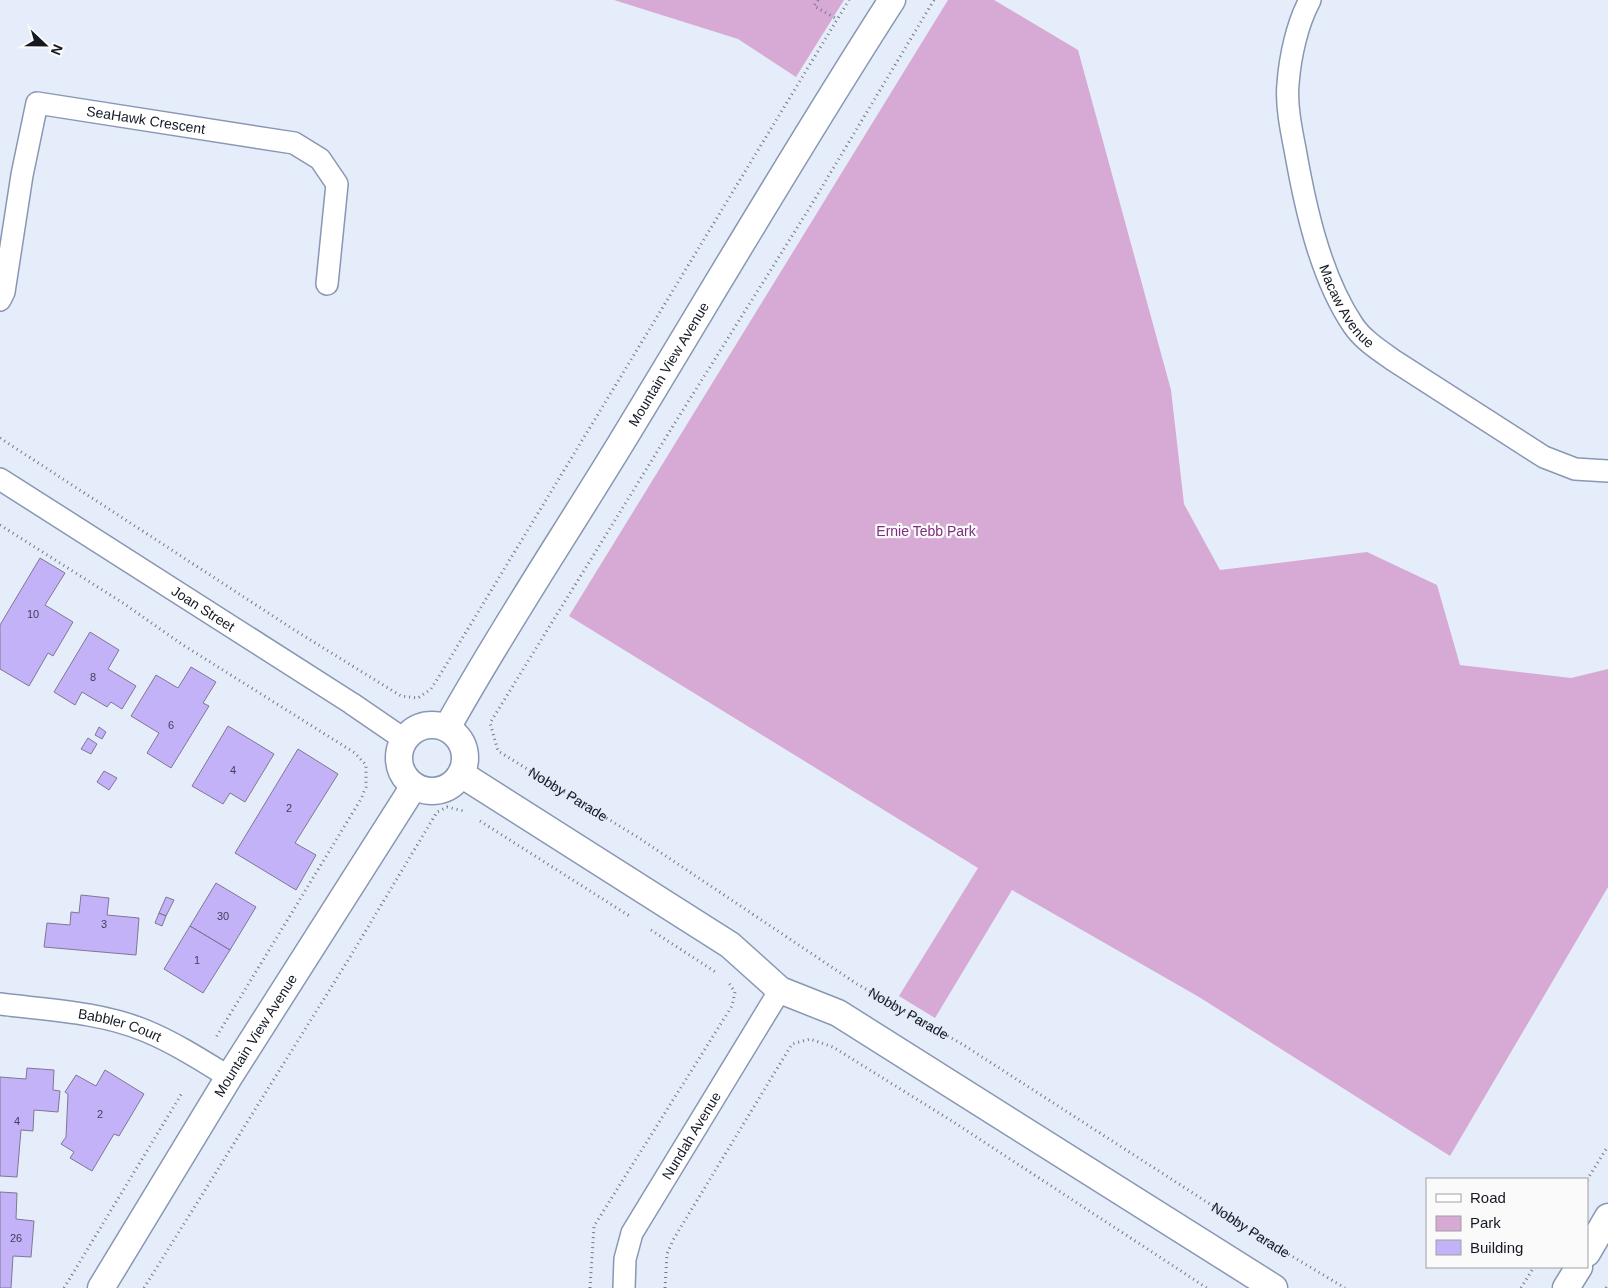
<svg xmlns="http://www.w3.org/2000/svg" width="1608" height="1288" font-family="Helvetica,sans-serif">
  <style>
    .green { fill: #d6aad4 }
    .building { fill: #c4b2f8; stroke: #7e7795 }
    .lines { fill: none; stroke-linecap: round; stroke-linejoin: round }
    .minor-casing { stroke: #8897b4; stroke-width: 24 }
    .tertiary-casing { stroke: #8897b4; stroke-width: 29 }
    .path { stroke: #737985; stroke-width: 3; stroke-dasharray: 1 4; stroke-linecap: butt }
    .minor { stroke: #fff; stroke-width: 21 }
    .tertiary { stroke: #fff; stroke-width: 26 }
    .labels { text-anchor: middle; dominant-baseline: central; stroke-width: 4.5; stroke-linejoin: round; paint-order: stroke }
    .number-label { font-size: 11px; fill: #403f59 }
    .street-label { font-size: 14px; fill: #141924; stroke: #fafafa }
    .park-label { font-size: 14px; fill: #7f2d80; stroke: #fafafa }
  </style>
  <rect width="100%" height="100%" fill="#e6edfa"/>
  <!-- green -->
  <path class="green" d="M 614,0 L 844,0 L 796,77 L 738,39 Z
    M 948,0 L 994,0 L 1078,50 L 1171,390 L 1184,504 L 1220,570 L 1367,552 L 1437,585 L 1460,665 L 1571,678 L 1608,669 L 1608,887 L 1450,1156 L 1199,997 L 1012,890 L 935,1018 L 899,996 L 978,868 L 569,616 Z"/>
  <!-- building -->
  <path class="building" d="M 40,558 L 65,573 L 45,605 L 73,622 L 53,656 L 48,653 L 29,686 L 0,669 L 0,625 Z
    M 90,632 L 119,650 L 108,669 L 136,686 L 122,709 L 111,702 L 107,707 L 82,692 L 75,705 L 54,692 Z
    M 191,667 L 216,682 L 203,703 L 209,706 L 171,768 L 147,753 L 159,733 L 131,716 L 156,675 L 178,688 Z
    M 228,726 L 274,754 L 245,802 L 230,793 L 223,804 L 192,786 Z
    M 99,727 L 106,732 L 102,739 L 95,735 Z
    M 88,738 L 97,744 L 91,754 L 81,749 Z
    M 298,749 L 338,774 L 295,843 L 316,855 L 296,890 L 235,853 Z
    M 104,771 L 117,778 L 109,790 L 97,782 Z
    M 216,883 L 256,907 L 230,950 L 190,926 Z
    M 81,895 L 109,898 L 107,915 L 139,918 L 136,955 L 44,947 L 47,923 L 70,925 L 71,912 L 79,913 Z
    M 166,897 L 174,900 L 166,916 L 159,913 Z
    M 159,913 L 166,916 L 162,926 L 155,923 Z
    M 190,926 L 230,950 L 203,993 L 164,969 Z
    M 27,1068 L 54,1070 L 53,1090 L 60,1091 L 58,1112 L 34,1110 L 33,1131 L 21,1130 L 17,1177 L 0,1176 L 0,1077 L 26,1079 Z
    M 105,1070 L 144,1094 L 119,1136 L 114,1134 L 92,1171 L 70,1158 L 74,1152 L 61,1144 L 66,1137 L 68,1094 L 65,1092 L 76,1075 L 96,1086 Z
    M 0,1192 L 17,1193 L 16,1219 L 34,1221 L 31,1257 L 13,1256 L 11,1288 L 0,1288 Z"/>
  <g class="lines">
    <defs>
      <g id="minor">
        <path id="s2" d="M 1310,0 C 1297,24 1290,57 1288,84 C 1286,104 1291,129 1295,149 C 1305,206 1320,276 1353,325 C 1363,340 1379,350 1393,360 L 1544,457 L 1575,469 L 1608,471"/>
        <path id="s3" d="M 0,300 L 4,292 L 22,175 L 37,103 L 294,143 L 320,159 L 337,184 L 327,284"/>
        <path id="s4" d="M 0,479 L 351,703 L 405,740"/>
        <path id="s5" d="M 0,1004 C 48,1010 101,1012 146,1031 C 175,1043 203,1061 229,1077"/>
        <path id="s6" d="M 624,1288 L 625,1259 L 632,1233 L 780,990"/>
      </g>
      <g id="tertiary">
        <circle cx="432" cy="758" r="33"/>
        <path id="s7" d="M 447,728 C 501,631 563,538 621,443 C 711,295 798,146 892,0"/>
        <path d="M 461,774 L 730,945 L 780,990 L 838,1013 L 1274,1288"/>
        <path d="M 1587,1253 L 1608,1217"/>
        <path id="s8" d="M 101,1288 L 229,1077 L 414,786"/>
        <path d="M 1566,1288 L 1579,1267"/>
      </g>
    </defs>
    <!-- minor casing -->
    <use href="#minor" class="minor-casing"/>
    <!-- tertiary casing -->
    <use href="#tertiary" class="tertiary-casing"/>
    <!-- path -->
    <g class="path">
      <path d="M 818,0 L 814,6 L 837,19"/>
      <path id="s1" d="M 934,0 L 807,212 L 673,426 L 490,723 L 498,751 L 639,838 L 857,984 L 962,1044 L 1275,1246 L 1345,1288"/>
      <path d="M 0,438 L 296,631 L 401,696 L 418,698 L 431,689 L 446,665 L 849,0"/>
      <path d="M 0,525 L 123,603 L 183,645 L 355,753 L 366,765 L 366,787 L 361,799 L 215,1039"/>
      <path d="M 480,821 L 631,917"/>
      <path d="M 651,930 L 717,973"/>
      <path d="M 1587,1180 L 1608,1146"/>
      <path d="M 64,1288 L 182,1093"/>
      <path d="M 144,1288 L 350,957 L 437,812 L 447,807 L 464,811"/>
      <path d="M 590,1288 L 594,1226 L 732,1006 L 735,992 L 729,983"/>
      <path d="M 665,1288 L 667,1254 L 673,1240 L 792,1044 L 810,1039 L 833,1047 L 955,1123 L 1207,1288"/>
      <path d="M 1521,1288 L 1534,1267"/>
      <path d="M 1606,1288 L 1608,1285"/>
    </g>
    <!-- minor -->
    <use href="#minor" class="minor"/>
    <!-- tertiary -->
    <use href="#tertiary" class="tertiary"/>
  </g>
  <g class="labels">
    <!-- number labels -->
    <g class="number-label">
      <text x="33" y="614">10</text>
      <text x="93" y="677">8</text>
      <text x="171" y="725">6</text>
      <text x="233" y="770">4</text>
      <text x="289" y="808">2</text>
      <text x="223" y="916">30</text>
      <text x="104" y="924">3</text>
      <text x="197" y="960">1</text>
      <text x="100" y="1114">2</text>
      <text x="17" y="1121">4</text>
      <text x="16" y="1238">26</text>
    </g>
    <!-- street labels -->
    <g class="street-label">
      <text stroke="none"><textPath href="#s3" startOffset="311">SeaHawk Crescent</textPath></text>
      <text stroke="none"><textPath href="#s2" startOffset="320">Macaw Avenue</textPath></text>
      <text stroke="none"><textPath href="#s7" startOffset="426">Mountain View Avenue</textPath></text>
      <text stroke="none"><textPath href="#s4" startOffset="241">Joan Street</textPath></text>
      <text stroke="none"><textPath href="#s1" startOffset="960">Nobby Parade</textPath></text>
      <text stroke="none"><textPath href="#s1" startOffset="1365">Nobby Parade</textPath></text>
      <text stroke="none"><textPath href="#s5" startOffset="122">Babbler Court</textPath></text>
      <text stroke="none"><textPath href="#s8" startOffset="296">Mountain View Avenue</textPath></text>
      <text stroke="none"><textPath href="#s6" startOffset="170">Nundah Avenue</textPath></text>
      <text stroke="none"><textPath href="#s1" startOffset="1770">Nobby Parade</textPath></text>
    </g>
    <!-- park labels -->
    <g class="park-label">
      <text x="926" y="531">Ernie Tebb Park</text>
    </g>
  </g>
  <!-- legend -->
  <rect x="1426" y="1178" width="162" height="90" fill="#fafafa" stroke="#9ea0a4"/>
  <rect x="1436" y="1194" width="25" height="8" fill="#ffffff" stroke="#9ea0a4"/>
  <text x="1470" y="1203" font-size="15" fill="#141924">Road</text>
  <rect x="1436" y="1216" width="25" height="15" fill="#d6aad4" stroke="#9ea0a4"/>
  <text x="1470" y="1228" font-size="15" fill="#141924">Park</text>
  <rect x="1436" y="1240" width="25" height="15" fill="#c4b2f8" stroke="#9ea0a4"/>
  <text x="1470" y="1253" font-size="15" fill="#141924">Building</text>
  <!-- north arrow -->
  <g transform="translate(45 45) rotate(112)" stroke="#fafafa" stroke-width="4" paint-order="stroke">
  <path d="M0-4L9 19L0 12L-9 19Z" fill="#141924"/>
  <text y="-8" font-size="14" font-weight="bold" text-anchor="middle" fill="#141924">N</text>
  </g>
</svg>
